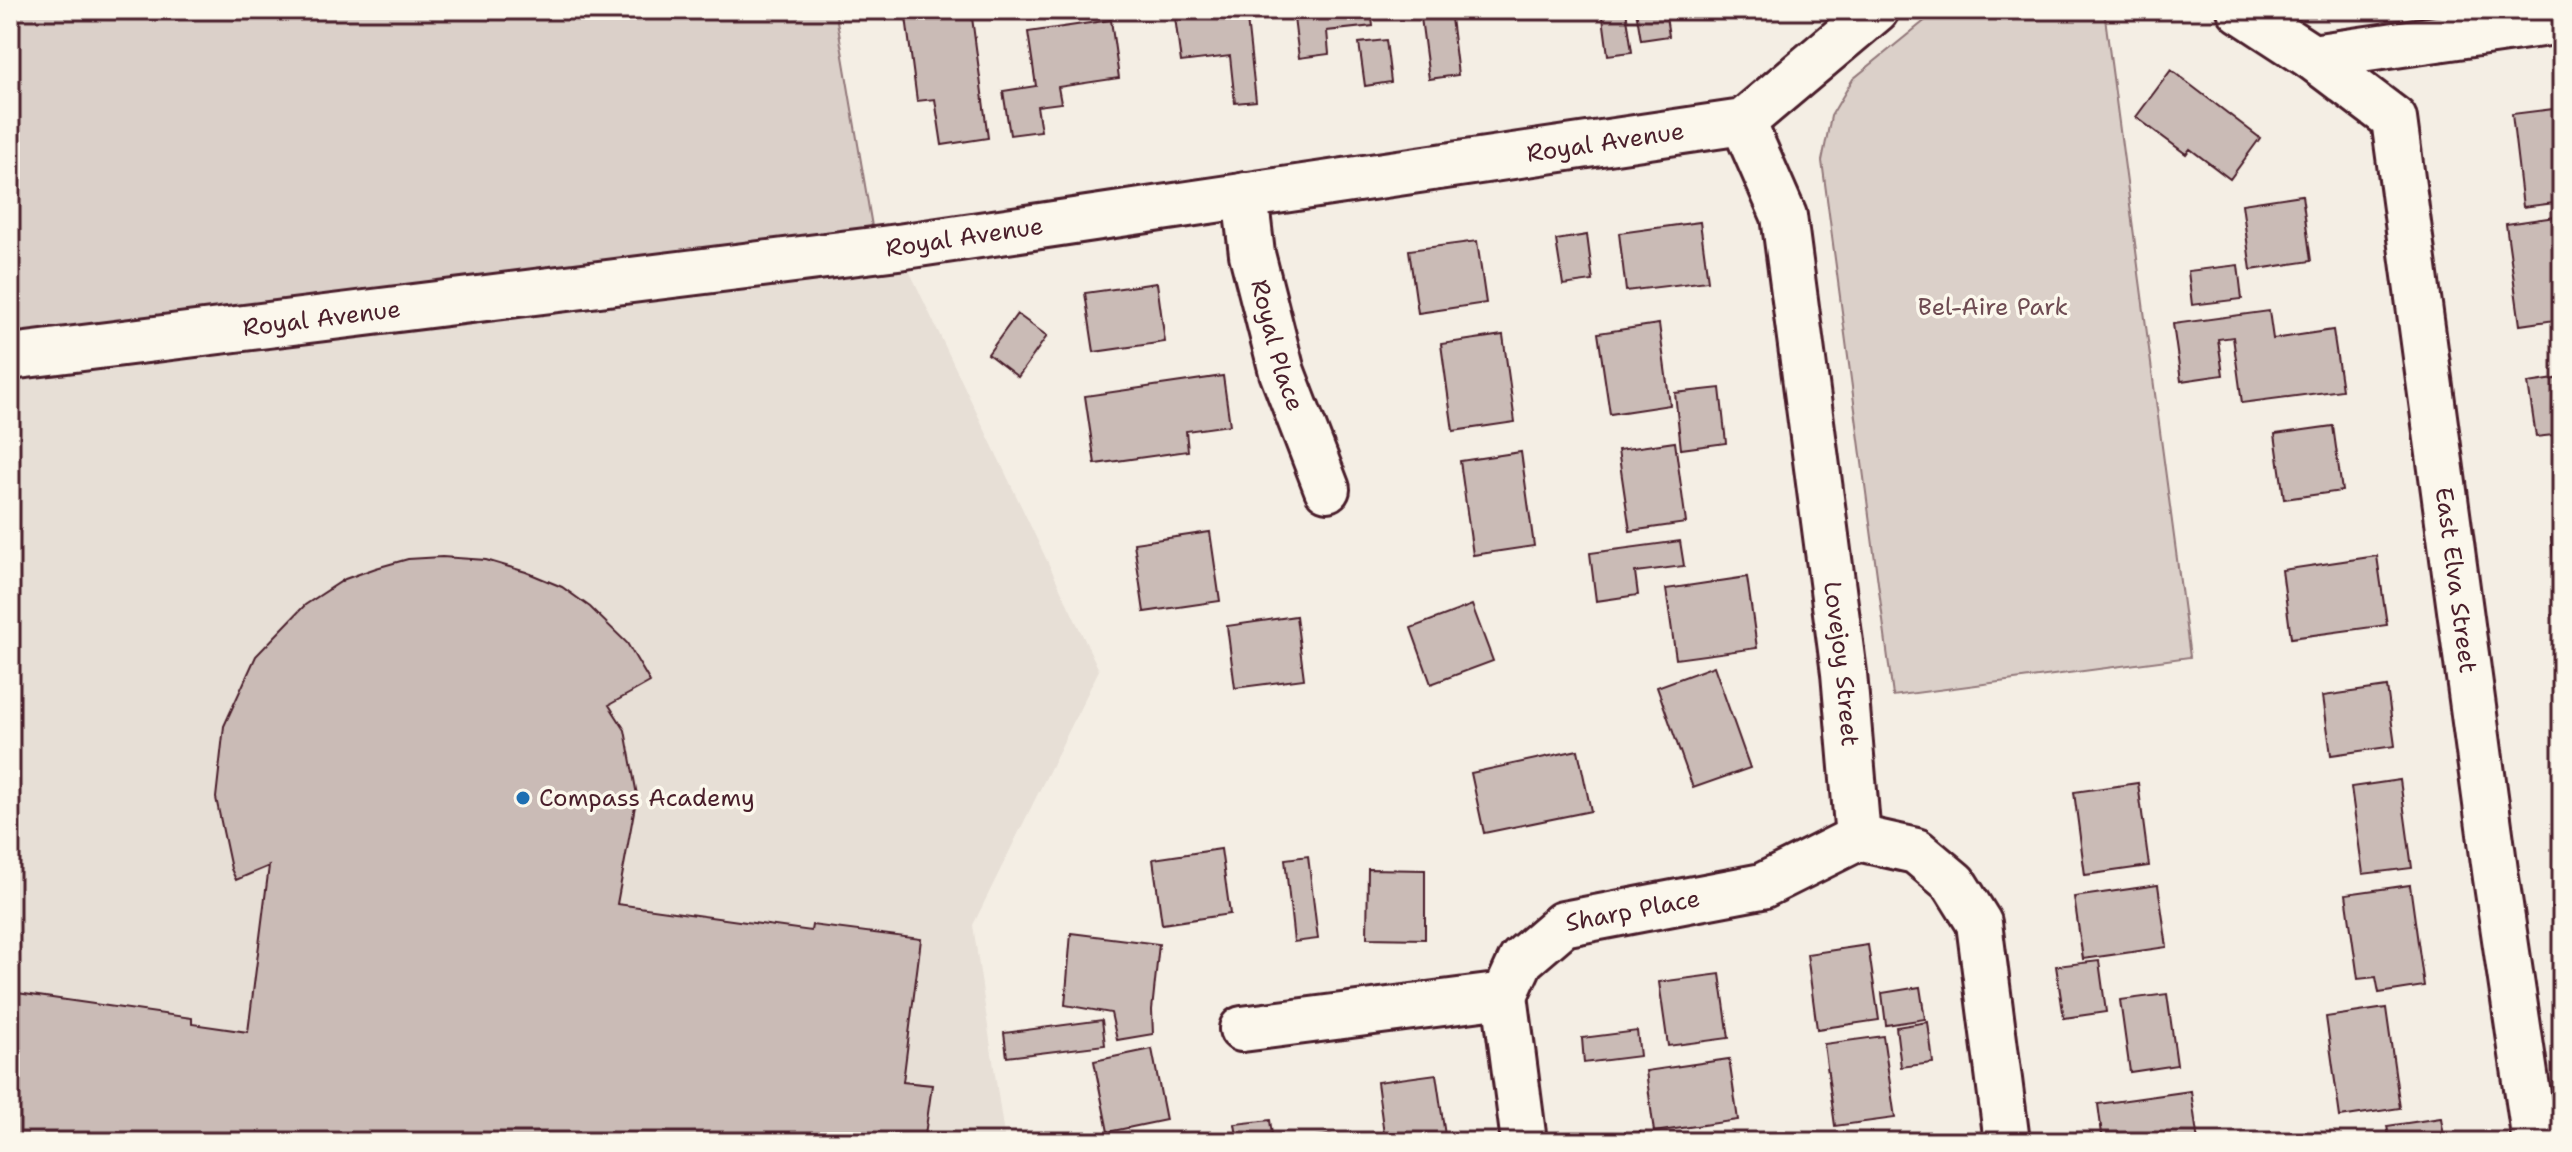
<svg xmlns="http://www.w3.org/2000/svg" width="2572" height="1152" font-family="'Shantell Sans',sans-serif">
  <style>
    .built { fill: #e7dfd6 }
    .green { fill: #dbd0c9; stroke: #92787a; stroke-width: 2 }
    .building { fill: #cabbb6; stroke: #4a1f2b; stroke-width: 2 }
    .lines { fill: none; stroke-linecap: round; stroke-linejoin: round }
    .minor-casing { stroke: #4a1f2b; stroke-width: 50 }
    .minor { stroke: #fbf7ec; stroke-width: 44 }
    .poi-dot { fill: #1f6fb2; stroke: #fbf7ec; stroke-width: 3 }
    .labels { text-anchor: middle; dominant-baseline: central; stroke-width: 7; stroke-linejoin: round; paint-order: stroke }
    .street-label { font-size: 24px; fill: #4a1f2b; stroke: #fbf7ec }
    .park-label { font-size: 24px; fill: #6e4b52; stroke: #fbf7ec }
    .poi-label { font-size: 24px; fill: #4a1f2b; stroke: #fbf7ec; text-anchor: start }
  </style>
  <rect width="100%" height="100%" fill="#f4eee4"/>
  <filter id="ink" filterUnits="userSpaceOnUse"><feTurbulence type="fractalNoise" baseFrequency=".0125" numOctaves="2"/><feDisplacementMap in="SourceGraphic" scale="16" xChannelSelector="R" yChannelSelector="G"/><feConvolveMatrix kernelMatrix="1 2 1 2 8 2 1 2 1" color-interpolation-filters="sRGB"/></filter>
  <g filter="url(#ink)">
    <!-- built -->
    <path class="built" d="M 898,247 L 1099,670 L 973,925 L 1005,1142 L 10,1142 L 10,357 Z"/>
    <!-- green -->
    <path class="green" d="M 10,10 L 864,10 L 836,15 L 876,250 L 10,357 Z
      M 1938,10 L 2104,10 L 2190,657 L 1893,696 L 1822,161 L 1831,116 L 1853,79 Z"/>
    <!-- building -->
    <path class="building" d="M 955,10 L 971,10 L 988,138 L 942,145 L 935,99 L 917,101 L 906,17 Z
      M 1174,10 L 1246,10 L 1256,101 L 1235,103 L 1230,56 L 1181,62 Z
      M 1293,10 L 1371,10 L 1373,26 L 1327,31 L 1329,54 L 1299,58 Z
      M 1420,10 L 1504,10 L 1451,18 L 1458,75 L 1429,79 Z
      M 1602,10 L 1626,10 L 1632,52 L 1608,55 Z
      M 1636,10 L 1665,10 L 1669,36 L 1641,40 Z
      M 1111,20 L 1119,78 L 1058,87 L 1061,103 L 1037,106 L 1041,131 L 1010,135 L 1003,91 L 1036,86 L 1028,32 Z
      M 1386,40 L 1391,82 L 1365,86 L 1359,43 Z
      M 2171,70 L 2260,138 L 2230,179 L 2190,149 L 2186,154 L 2136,117 Z
      M 2562,108 L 2562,202 L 2523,207 L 2512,114 Z
      M 2302,195 L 2311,261 L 2251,270 L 2242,204 Z
      M 2562,216 L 2562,319 L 2520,325 L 2506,224 Z
      M 1700,222 L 1708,281 L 1626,291 L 1619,233 Z
      M 1587,235 L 1593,281 L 1563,285 L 1556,240 Z
      M 1477,241 L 1486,303 L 1418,313 L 1409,250 Z
      M 2238,265 L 2242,299 L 2192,305 L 2188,271 Z
      M 1157,283 L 1165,342 L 1094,352 L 1085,293 Z
      M 2269,311 L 2273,339 L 2333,330 L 2342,390 L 2242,403 L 2233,337 L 2218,339 L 2223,375 L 2181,381 L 2173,324 Z
      M 1017,314 L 1047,336 L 1018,377 L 988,354 Z
      M 1659,324 L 1670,405 L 1610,414 L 1598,333 Z
      M 1503,335 L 1515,422 L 1453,431 L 1441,344 Z
      M 1223,376 L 1230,425 L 1186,431 L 1188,451 L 1095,464 L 1085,396 Z
      M 2562,378 L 2562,434 L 2536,437 L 2528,383 Z
      M 1720,388 L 1726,443 L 1681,449 L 1675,393 Z
      M 2333,426 L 2342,491 L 2284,499 L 2275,434 Z
      M 1675,442 L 1686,523 L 1630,531 L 1618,450 Z
      M 1521,452 L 1534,546 L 1473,555 L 1460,461 Z
      M 1210,532 L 1220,601 L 1144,612 L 1134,543 Z
      M 2562,536 L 2562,592 L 2559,592 L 2551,538 Z
      M 1680,541 L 1684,566 L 1635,572 L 1638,595 L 1596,601 L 1590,553 Z
      M 2377,556 L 2387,625 L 2291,638 L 2282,570 Z
      M 442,557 L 486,560 L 526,572 L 562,587 L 590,607 L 627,643 L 650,682 L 609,705 L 625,730 L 637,795 L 617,904 L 811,931 L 812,925 L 921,939 L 903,1082 L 932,1085 L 924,1142 L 10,1142 L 10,992 L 192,1018 L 192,1024 L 248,1032 L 269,866 L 236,880 L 231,869 L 216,798 L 224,726 L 256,656 L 305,605 L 345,579 L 376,568 L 408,559 Z
      M 1747,577 L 1757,648 L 1676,659 L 1666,589 Z
      M 1472,605 L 1493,661 L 1431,684 L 1411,628 Z
      M 1296,616 L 1304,679 L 1235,688 L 1227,626 Z
      M 1714,666 L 1750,768 L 1693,788 L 1657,687 Z
      M 2387,687 L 2395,746 L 2331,755 L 2323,696 Z
      M 1578,750 L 1591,811 L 1484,833 L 1471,773 Z
      M 2400,780 L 2412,868 L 2363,874 L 2351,787 Z
      M 2138,783 L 2149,866 L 2085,875 L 2074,792 Z
      M 1221,849 L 1230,914 L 1162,924 L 1153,859 Z
      M 1308,856 L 1318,939 L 1294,942 L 1285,859 Z
      M 1368,869 L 1425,870 L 1425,939 L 1367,938 Z
      M 2158,885 L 2167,947 L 2083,959 L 2074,897 Z
      M 2410,885 L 2424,986 L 2379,993 L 2376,977 L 2358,979 L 2346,894 Z
      M 1071,933 L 1159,944 L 1152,1010 L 1153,1034 L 1117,1040 L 1111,1013 L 1065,1005 Z
      M 1868,945 L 1879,1020 L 1817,1029 L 1807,954 Z
      M 2099,961 L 2106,1012 L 2064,1018 L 2056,966 Z
      M 1720,974 L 1729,1038 L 1668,1046 L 1659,982 Z
      M 1920,987 L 1925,1019 L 1886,1025 L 1882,993 Z
      M 2167,994 L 2177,1065 L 2130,1072 L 2120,1000 Z
      M 2386,1008 L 2400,1108 L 2340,1117 L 2326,1017 Z
      M 1102,1020 L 1105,1045 L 1007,1057 L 1004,1033 Z
      M 1928,1022 L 1933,1063 L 1901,1067 L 1896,1027 Z
      M 1637,1031 L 1640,1056 L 1584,1063 L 1582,1038 Z
      M 1883,1036 L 1895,1118 L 1835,1126 L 1824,1044 Z
      M 1152,1049 L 1166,1120 L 1108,1132 L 1094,1061 Z
      M 1729,1059 L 1738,1120 L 1654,1132 L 1646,1071 Z
      M 1436,1074 L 1446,1142 L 1385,1142 L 1377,1082 Z
      M 2191,1091 L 2198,1142 L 2103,1142 L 2098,1104 Z
      M 2441,1118 L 2445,1142 L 2390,1142 L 2387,1126 Z
      M 1270,1120 L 1273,1142 L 1238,1142 L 1235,1124 Z
      M 1640,1132 L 1642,1142 L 1597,1142 L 1596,1138 Z
      M 1331,1135 L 1333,1142 L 1306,1142 L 1305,1138 Z
      M 1840,1136 L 1840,1142 L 1796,1142 L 1795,1141 Z"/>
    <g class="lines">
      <defs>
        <g id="minor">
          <path d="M 2240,10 L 2312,57 L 2562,21"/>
          <path id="s1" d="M 2312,57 L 2394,119 L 2496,878 L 2535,1142"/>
          <path id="s2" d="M 1743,122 L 1784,216 L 1844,673 L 1858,838"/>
          <path id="s3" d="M 1245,195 L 1252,254 L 1282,372 L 1327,489"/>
          <path id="s4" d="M 10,357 L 898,247 L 1743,122 L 1876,10"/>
          <path d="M 1858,838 L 1916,851 L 1954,883 L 1979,923 L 2007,1142"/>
          <path d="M 1505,995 L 1524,1142"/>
          <path id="s5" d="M 1242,1029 L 1505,995 L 1521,960 L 1563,924 L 1762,886 L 1858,838"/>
        </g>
      </defs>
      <!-- minor casing -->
      <use href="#minor" class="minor-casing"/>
      <!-- minor -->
      <use href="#minor" class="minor"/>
    </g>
  </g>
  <!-- markers -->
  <circle class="poi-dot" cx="523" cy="798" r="8"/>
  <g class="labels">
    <!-- street labels -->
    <g class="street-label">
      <text stroke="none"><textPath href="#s4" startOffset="1610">Royal Avenue</textPath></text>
      <text stroke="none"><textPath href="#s4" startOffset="962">Royal Avenue</textPath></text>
      <text stroke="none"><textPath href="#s4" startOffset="314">Royal Avenue</textPath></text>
      <text stroke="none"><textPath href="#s3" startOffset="154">Royal Place</textPath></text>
      <text stroke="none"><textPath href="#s1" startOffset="568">East Elva Street</textPath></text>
      <text stroke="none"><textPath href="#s2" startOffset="554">Lovejoy Street</textPath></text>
      <text stroke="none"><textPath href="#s5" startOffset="430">Sharp Place</textPath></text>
    </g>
    <!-- park labels -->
    <g class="park-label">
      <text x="1993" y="307">Bel-Aire Park</text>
    </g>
    <!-- poi labels -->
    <g class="poi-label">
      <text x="539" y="798">Compass Academy</text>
    </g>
  </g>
  <!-- margin -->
  <rect width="2572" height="1152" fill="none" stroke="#fbf7ec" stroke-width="40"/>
  <rect x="20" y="20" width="2532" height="1112" fill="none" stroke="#4a1f2b" stroke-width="3" filter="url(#ink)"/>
</svg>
